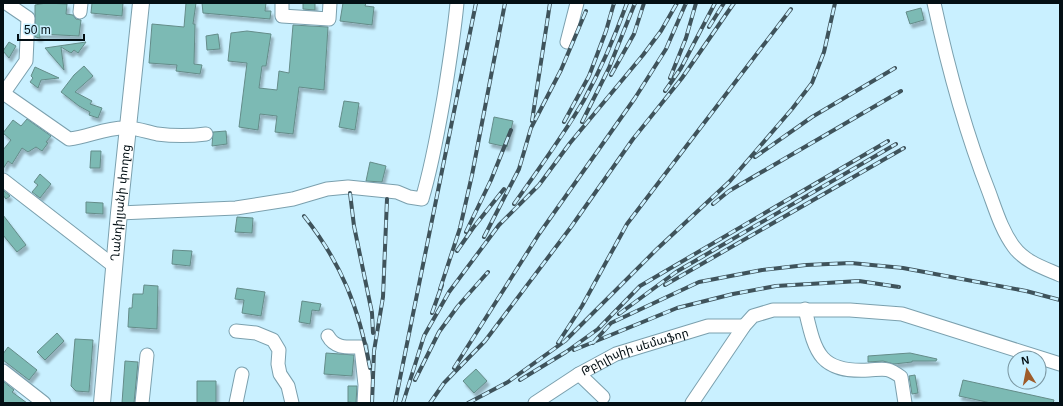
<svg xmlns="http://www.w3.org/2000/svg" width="1063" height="406" font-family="Helvetica,'Noto Sans Armenian',sans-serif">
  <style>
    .building { fill: #7cbab4; stroke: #648c89; filter: url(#shadow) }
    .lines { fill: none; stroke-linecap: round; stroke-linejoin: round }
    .minor-casing { stroke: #7ba0ae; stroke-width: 15 }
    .major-casing { stroke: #7ba0ae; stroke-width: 18 }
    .minor { stroke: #fff; stroke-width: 13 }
    .major { stroke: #fff; stroke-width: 16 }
    .rail-casing { stroke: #3f535b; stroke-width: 4 }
    .rail { stroke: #c9f0ff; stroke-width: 2.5; stroke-dasharray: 8; stroke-linecap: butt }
    .labels { text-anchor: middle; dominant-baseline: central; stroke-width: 3.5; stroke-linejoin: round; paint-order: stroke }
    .street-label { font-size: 12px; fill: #030f14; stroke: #c9f0ff }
  </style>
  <defs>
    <filter id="shadow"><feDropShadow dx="2.5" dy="4" stdDeviation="1" flood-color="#0004"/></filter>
  </defs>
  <rect width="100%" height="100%" fill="#c9f0ff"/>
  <!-- building -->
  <path class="building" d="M 46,3 L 67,4 L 66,14 L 73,15 L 76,19 L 81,20 L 79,36 L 40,34 L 40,38 L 35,37 L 35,5 Z
    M 92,3 L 123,3 L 122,16 L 91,13 Z
    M 186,3 L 196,3 L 193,24 L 195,24 L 194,64 L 202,65 L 200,74 L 176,71 L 177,65 L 149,63 L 152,24 L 184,27 Z
    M 202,3 L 266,3 L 265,11 L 271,11 L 270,19 L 203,13 Z
    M 303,3 L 315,3 L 315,10 L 303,9 Z
    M 343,3 L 366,3 L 365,6 L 374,7 L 372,25 L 340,21 Z
    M 921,8 L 924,20 L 910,24 L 906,12 Z
    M 293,25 L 328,27 L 324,90 L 299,87 L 293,134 L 275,132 L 277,116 L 260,114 L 258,130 L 239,127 L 247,63 L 228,61 L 231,33 L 247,31 L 271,34 L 266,66 L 262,66 L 259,88 L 277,90 L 279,71 L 289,73 Z
    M 218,34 L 220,49 L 207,50 L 206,36 Z
    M 9,42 L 16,46 L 9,58 L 3,51 Z
    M 86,42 L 78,53 L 74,50 L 71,53 L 61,47 L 64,70 L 45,48 Z
    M 84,66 L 93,76 L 75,92 L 92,101 L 90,104 L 102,108 L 98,118 L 89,115 L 90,112 L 79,106 L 61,92 L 74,75 Z
    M 35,67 L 59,78 L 41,80 L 38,88 L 30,82 L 33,78 L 31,76 Z
    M 344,101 L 359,103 L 355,130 L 339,127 Z
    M 494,117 L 513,121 L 507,147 L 489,143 Z
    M 27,119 L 51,136 L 46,142 L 48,143 L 42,151 L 36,147 L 28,152 L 22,148 L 12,164 L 8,161 L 3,169 L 3,150 L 11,140 L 3,133 L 13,120 L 21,126 Z
    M 226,131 L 227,144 L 212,146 L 213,132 Z
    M 91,151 L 101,151 L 100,168 L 90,168 Z
    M 370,162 L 386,166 L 382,182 L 366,181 Z
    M 40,174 L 51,184 L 40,198 L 32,192 L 38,185 L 34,182 Z
    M 3,190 L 10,196 L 6,199 L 3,195 Z
    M 86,202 L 103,203 L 103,214 L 86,213 Z
    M 3,215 L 26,245 L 17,252 L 3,235 Z
    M 237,217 L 253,218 L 252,233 L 235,232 Z
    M 173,250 L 192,251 L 190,266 L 172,264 Z
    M 144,285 L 158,286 L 157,329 L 128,327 L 129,308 L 132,308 L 133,294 L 143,294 Z
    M 237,288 L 265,292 L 261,316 L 242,313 L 244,300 L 235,299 Z
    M 302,301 L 321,304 L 319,311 L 312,310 L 310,324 L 299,322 Z
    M 57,333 L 64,341 L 45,360 L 37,352 Z
    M 75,339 L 93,340 L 89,392 L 76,391 L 71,386 Z
    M 8,347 L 37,370 L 29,380 L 3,360 L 3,354 Z
    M 326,353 L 354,355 L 352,376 L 324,374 Z
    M 910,353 L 937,359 L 936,361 L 912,361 L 912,362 L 894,364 L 883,361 L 868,362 L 868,356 Z
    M 125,361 L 138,362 L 134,403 L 122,403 Z
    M 476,369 L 487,381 L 474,393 L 463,381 Z
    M 915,375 L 918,393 L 912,394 L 909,376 Z
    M 963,380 L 1054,400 L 1053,403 L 991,403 L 959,396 Z
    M 3,381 L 14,390 L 12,392 L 27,403 L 5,403 L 3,401 Z
    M 197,381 L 216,381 L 216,403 L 197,403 Z
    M 348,386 L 357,386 L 356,403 L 348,402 Z"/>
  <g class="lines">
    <defs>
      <g id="minor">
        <path d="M 282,3 L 282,16 L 329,19 L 330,3"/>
        <path d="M 934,3 C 948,68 965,131 989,192 C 996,211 1002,231 1014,247 C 1025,262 1044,268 1060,275"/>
        <path d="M 80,12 L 81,3"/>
        <path d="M 567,42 L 577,3"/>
        <path d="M 3,93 L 69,139 C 89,137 106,127 127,128 C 137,128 147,132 157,134 C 173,136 191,136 206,134"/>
        <path d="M 3,94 L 26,61 L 28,18 L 6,3"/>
        <path d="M 3,180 L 114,266"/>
        <path d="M 119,213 L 236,208 L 293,199 L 327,189 L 348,187 L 397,192 L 409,197 L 422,199 C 432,166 438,131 444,97 C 449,66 454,35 457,3"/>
        <path d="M 805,309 C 815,351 818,373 869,370 C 885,369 887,367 901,377 L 905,403"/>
        <path d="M 236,331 L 256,333 L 273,340 L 279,350 L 278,364 L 280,374 L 288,386 L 292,403"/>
        <path d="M 328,336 C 335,349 348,347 361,347 L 365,385 L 364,403"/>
        <path d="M 3,371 L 44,403"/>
        <path d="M 579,374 L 603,397"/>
        <path d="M 142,403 L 147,355"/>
        <path d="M 236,403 L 242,374"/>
        <path id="s1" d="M 535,403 L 579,374 L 616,354 L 708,326 L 744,326"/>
        <path d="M 692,403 L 744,326 L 753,316 L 773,310 L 850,310 L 902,314 L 1060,364"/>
      </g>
      <g id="major">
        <path id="s2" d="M 102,403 L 119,213 L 141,3"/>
      </g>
    </defs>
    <!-- minor casing -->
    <use href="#minor" class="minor-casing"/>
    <!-- major casing -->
    <use href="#major" class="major-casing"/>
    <!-- minor -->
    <use href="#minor" class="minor"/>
    <!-- major -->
    <use href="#major" class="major"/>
    <defs>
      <path id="rail" d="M 709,27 L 724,3
        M 611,75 L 634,34 L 644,3
        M 670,78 L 686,38 L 696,3
        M 665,91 L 681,68 L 715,3
        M 532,121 L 550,3
        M 564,122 L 589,76 L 606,31 L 614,3
        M 582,122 L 609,68 L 635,3
        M 755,157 L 812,117 L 895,68
        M 350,193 L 354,226 L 372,313 L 373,333
        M 514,204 C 538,170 563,136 584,100 C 601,69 615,36 627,3
        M 713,204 L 729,191 L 901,91
        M 304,216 C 342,264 359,308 370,368
        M 466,232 L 491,180 L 511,130
        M 484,237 L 519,169 L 531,128 L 561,70 L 586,11
        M 457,251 L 473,228 L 504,189
        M 665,285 L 904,148
        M 440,289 L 460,228 L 472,175 L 505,3
        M 432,313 L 442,285
        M 619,314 L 676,272 L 896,144
        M 558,343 L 582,306 L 627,224 L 791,9
        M 593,343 L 611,323 L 699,282 L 762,270 L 806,265 L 851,263 L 903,268 L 1026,291 L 1060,300
        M 574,350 L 677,308 L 733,294 L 776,286 L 859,281 L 899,287
        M 454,368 L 539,234 L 635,98 L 666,49 L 686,3
        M 415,380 L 439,332 L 458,306 L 488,272
        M 520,380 L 566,352 L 598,329 L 640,286 L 888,141
        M 372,403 L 374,351 L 383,297 L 387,199
        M 395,403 L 476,3
        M 403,403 L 424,336 L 449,292 L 499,225 L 539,185 L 570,143 L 643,55 L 661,31 L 677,3
        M 430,403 L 444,383 L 485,341 L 571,227 L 633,139 L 682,78 L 734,3
        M 468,403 L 508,382 L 565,341 L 657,249 L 730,181 L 792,109 L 812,83 L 824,52 L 835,3"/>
    </defs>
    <!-- rail casing -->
    <use href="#rail" class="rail-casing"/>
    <!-- rail -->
    <use href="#rail" class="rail"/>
  </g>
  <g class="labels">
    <!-- street labels -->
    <g class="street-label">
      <text stroke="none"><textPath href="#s2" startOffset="201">Ղանդիլյանի փողոց</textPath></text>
      <text stroke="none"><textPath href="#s1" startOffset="113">Թբիլիսիի սեմաֆոր</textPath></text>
    </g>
  </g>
  <!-- border -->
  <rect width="1063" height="406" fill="none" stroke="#030f14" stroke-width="8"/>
  <!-- north arrow -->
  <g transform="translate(1027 370) rotate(350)"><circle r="19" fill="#c9f0ff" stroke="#7a96a1"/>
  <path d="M0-3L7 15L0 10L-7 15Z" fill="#9e5c2a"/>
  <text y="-6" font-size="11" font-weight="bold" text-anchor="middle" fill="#030f14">N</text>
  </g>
  <!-- scale -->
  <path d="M18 34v6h66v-6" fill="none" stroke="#030f14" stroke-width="2"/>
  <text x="24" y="34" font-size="12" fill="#030f14" stroke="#c9f0ff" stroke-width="3" paint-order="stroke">50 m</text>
</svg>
